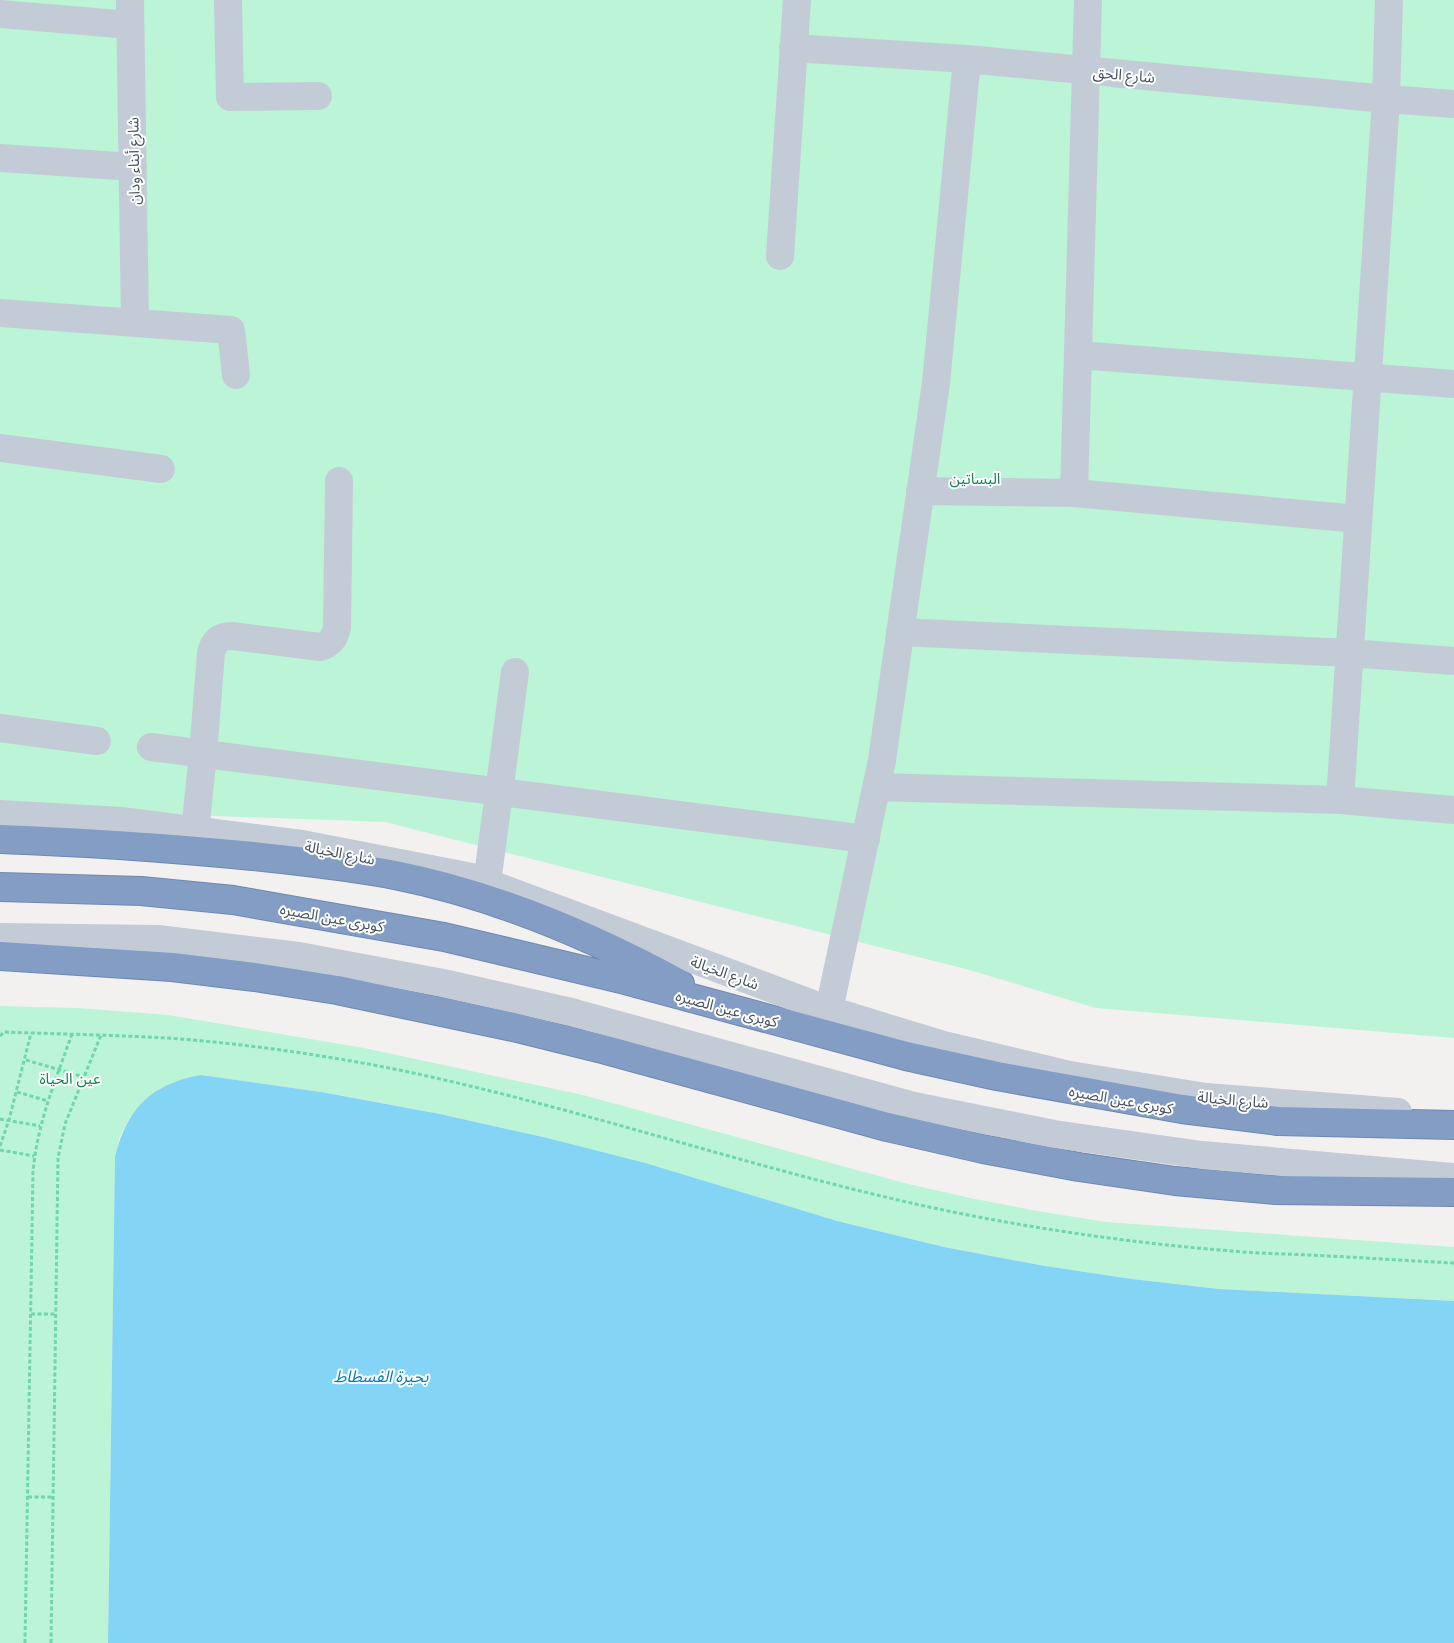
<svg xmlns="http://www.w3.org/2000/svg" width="1454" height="1643" font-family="Lato,'Noto Sans Arabic',sans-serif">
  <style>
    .green { fill: #bbf4d6 }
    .water { fill: #84d4f5 }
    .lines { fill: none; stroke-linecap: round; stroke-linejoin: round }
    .highway-casing { stroke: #6f88b0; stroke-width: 30 }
    .path { stroke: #70d6ac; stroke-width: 3; stroke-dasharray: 4 2.5; stroke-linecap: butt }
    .minor { stroke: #c3cbd7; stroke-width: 28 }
    .highway { stroke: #849dc4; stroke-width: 28 }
    .labels { text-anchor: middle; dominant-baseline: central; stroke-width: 4; stroke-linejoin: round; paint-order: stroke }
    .street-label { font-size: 15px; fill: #465260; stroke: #fff }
    .park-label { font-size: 15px; fill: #0e8554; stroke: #fff }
    .water-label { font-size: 16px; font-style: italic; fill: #017cb2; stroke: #fff }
  </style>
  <rect width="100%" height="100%" fill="#f3f1f0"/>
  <!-- green -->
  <path class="green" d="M 0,0 L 1454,0 L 1454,1038 L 1096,1008 L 966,969 L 385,822 L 105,812 L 0,814 Z
    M 0,1006 L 77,1008 L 168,1015 L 364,1048 L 583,1095 L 904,1183 L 970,1198 L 1037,1211 L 1106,1222 L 1454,1247 L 1454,1301 L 1219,1289 L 1132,1279 L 1045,1266 L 944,1247 L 837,1221 L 543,1137 L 440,1114 L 321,1092 L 201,1075 L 161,1088 L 144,1101 L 130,1117 L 120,1136 L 115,1157 L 108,1643 L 0,1643 Z"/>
  <!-- water -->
  <path class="water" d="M 201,1075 L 321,1092 L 440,1114 L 543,1137 L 645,1163 L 837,1221 L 944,1247 L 1045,1266 L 1132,1279 L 1219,1289 L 1454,1301 L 1454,1643 L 108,1643 L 115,1157 C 127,1108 151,1084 201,1075 Z"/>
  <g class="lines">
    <defs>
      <path id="highway" d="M 0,839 C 84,842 169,848 253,856 C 300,861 348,866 395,875 C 495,895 590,935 680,984
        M 0,887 L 141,891 L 233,900 L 444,937 L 625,980 L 906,1056 L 997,1076 L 1182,1109 L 1278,1121 L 1454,1125
        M 0,956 L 172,967 L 255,977 L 337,990 L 513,1027 L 606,1050 L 887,1127 L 983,1149 L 1079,1167 L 1175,1181 L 1275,1190 L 1454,1192"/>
    </defs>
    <!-- highway casing -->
    <use href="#highway" class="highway-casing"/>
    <!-- path -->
    <path class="path" d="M 0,1036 L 4,1032 C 58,1034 113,1035 167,1038 C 238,1043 309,1053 379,1066 C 578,1105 769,1176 968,1215 C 1056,1232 1143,1244 1232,1251 C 1264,1254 1296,1254 1328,1256 C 1370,1258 1412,1261 1454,1263
      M 26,1060 L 84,1077
      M 17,1092 L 48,1101
      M 0,1119 L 40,1126
      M 0,1146 L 9,1120 L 31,1033
      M 0,1150 L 34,1156
      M 31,1314 L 55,1314
      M 28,1497 L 53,1497
      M 25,1643 L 33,1172 C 37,1124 56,1079 72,1034
      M 51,1643 L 58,1158 L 65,1124 L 101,1035"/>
    <!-- minor -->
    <path class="minor" d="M 130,0 L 135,323
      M 228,0 L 230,97 L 318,96
      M 0,14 L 130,25
      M 793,48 L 967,59 L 1386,99 L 1454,104
      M 0,158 L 133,167
      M 780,256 L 797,0
      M 0,313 L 231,330 L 236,375
      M 1078,355 L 1454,384
      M 0,448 L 161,469
      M 920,491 L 1074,493 L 1358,519
      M 1074,493 L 1088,0
      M 900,632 L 1350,653 L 1454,661
      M 0,728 L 97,741
      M 151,747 L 866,839
      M 877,787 L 1340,800 L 1454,810
      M 1340,800 L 1386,99 L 1389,0
      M 0,814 L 121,821 L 302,844 L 472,877 L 829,1010 L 940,1044 L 1070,1075 L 1206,1097 L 1398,1112
      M 195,831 L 203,754 L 211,653 C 214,641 220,636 232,636 L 320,647 C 331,644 335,638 337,627 L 339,481
      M 487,883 L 515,672
      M 0,937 L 158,939 L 299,956 L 443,983 L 571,1012 L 914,1106 L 1054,1134 L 1202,1155 L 1454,1177
      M 829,1010 L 882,760 L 936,383 L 967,59"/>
    <!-- highway -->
    <use href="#highway" class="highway"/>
  </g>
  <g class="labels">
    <!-- street labels -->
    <g class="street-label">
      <text transform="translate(1124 74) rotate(5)">شارع الحق</text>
      <text transform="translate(133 161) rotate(-91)">شارع أبناء ودان</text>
      <text transform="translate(340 852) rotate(11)">شارع الخيالة</text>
      <text transform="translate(332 917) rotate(10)">كوبرى عين الصيره</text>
      <text transform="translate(725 972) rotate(20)">شارع الخيالة</text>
      <text transform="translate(727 1008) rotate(15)">كوبرى عين الصيره</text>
      <text transform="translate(1121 1099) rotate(10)">كوبرى عين الصيره</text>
      <text transform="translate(1233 1099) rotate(5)">شارع الخيالة</text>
    </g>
    <!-- park labels -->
    <g class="park-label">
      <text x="975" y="478">البساتين</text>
      <text x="70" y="1078">عين الحياة</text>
    </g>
    <!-- water labels -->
    <g class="water-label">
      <text x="381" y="1375">بحيرة الفسطاط</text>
    </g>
  </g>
</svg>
